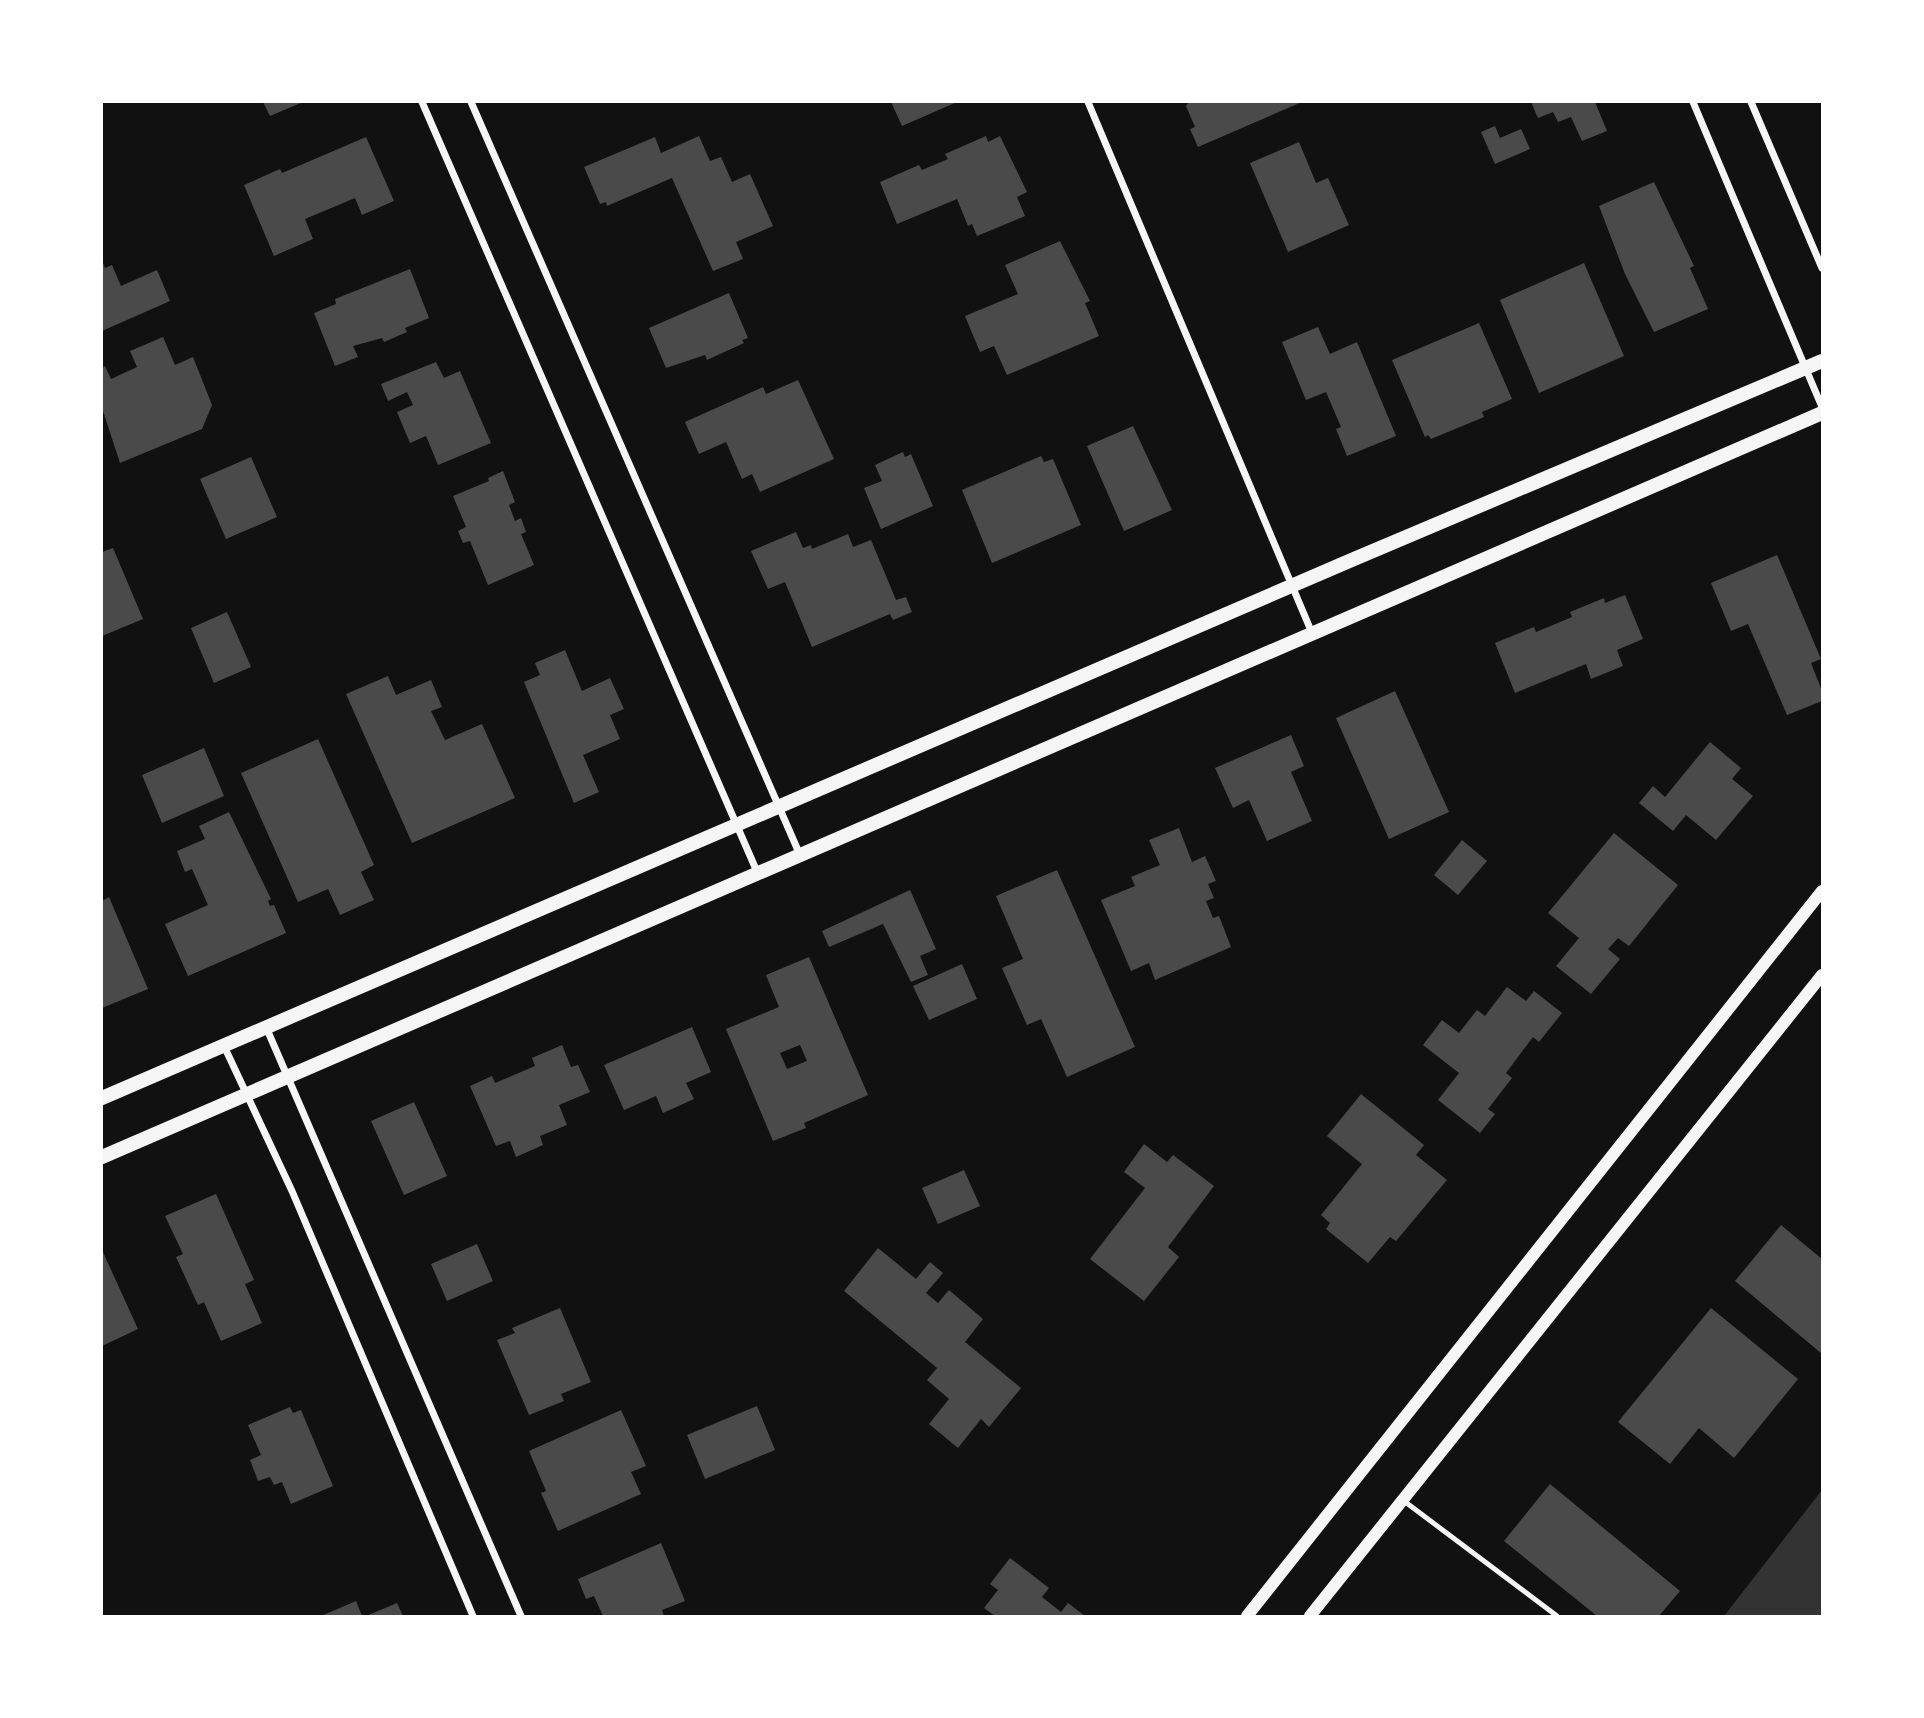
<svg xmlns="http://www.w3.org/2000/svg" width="1924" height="1718" font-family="'Archivo Narrow',sans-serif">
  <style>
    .water { fill: #333 }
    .building { fill: #4a4a4a; fill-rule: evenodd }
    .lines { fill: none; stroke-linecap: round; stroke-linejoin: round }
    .service { stroke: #f5f5f5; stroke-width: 5 }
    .minor { stroke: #f5f5f5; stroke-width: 7 }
    .tertiary { stroke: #f5f5f5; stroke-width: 12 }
    .secondary { stroke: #f5f5f5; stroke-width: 14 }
  </style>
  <rect width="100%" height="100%" fill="#111"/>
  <!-- water -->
  <path class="water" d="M 1822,1490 L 1822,1616 L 1724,1616 Z"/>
  <!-- building -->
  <path class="building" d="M 263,102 L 303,102 L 270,116 Z
    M 891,102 L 957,102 L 902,126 Z
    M 1189,102 L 1302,102 L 1198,147 L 1190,129 L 1195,127 L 1186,106 Z
    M 1531,102 L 1595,102 L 1607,131 L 1582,141 L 1571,117 L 1558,122 L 1553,112 L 1538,118 Z
    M 1495,126 L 1500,138 L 1521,129 L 1530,149 L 1495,164 L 1481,132 Z
    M 699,136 L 710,161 L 721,157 L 732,182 L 750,174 L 773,226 L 736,242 L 743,259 L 713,271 L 672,178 L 607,206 L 606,202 L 600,204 L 584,167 L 655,137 L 661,153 Z
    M 986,136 L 988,142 L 1000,136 L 1027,192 L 1017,197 L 1025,216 L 977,236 L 972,224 L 968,226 L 957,199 L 897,224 L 880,182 L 919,165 L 922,170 L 948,159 L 945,154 Z
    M 366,137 L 394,201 L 362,215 L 355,198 L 305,219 L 313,239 L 274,256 L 244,185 L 280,169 L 282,173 Z
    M 1299,142 L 1316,183 L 1328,178 L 1349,225 L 1288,252 L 1250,163 Z
    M 1654,182 L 1694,266 L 1690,268 L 1708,309 L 1654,332 L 1625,274 L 1599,206 Z
    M 1060,241 L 1090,301 L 1085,303 L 1099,336 L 1007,375 L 994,346 L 980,352 L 965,316 L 1018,294 L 1005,265 Z
    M 102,261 L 105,268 L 112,265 L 121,286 L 157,270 L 170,301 L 102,331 Z
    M 1584,263 L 1624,356 L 1539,393 L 1500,300 Z
    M 410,269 L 429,318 L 405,328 L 407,332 L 384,342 L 382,338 L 353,346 L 358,357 L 335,366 L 314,313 L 336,304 L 335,299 Z
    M 729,293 L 748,338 L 742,340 L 744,343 L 707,360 L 705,355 L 666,368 L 649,328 Z
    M 1479,323 L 1512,399 L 1482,412 L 1484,417 L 1431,439 L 1428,435 L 1425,437 L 1392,360 Z
    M 1318,327 L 1330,354 L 1357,342 L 1396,436 L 1347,456 L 1336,429 L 1341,427 L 1326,392 L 1306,400 L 1282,342 Z
    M 163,337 L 175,365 L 193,357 L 212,405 L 202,429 L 120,463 L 102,408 L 102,368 L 105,366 L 111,379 L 137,367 L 130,351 Z
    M 436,362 L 444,378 L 460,371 L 491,443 L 438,465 L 426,436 L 410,443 L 397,412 L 413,405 L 407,392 L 388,401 L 381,384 Z
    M 798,380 L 834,459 L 760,492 L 752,474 L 742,479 L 726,442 L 699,454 L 685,422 L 763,387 L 766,394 Z
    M 1133,426 L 1172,510 L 1124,531 L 1087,446 Z
    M 903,452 L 905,457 L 911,454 L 933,506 L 881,529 L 864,488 L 882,481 L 875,465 Z
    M 1041,456 L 1044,462 L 1053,459 L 1081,525 L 992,563 L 962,490 Z
    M 251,457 L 277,517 L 226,539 L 200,479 Z
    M 503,471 L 515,502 L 509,505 L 515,521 L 521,518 L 526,532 L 521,534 L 534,565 L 488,585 L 470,541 L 463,543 L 458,531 L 466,527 L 453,496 L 489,481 L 488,478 Z
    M 796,532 L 803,548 L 811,545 L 812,549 L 848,534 L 853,547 L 871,540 L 896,600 L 906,597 L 912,612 L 893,620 L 890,614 L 812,647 L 785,582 L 768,589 L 751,551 Z
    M 113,548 L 143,619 L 102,636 L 102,552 Z
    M 1777,555 L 1821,659 L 1811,663 L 1822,691 L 1822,701 L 1787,715 L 1748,624 L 1731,631 L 1711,583 Z
    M 1625,595 L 1643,639 L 1617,650 L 1623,666 L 1591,679 L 1586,664 L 1515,693 L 1495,643 L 1534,627 L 1536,632 L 1572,617 L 1570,612 L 1604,598 L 1605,603 Z
    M 227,612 L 251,667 L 214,683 L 191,628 Z
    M 565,650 L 582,691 L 610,678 L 624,709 L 610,715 L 620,739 L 583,755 L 599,792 L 574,803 L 524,682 L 540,675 L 535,663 Z
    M 388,676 L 396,695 L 431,680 L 442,707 L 431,711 L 445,740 L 482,724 L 515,798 L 412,843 L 346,694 Z
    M 1395,691 L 1449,812 L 1389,839 L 1336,718 Z
    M 1291,735 L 1304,766 L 1291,772 L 1312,821 L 1267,841 L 1249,800 L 1233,808 L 1215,768 Z
    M 318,739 L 374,865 L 361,872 L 374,900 L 340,915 L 328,889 L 298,902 L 241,773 Z
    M 1710,742 L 1741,768 L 1732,779 L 1753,796 L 1716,840 L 1686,815 L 1673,831 L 1639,803 L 1653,786 L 1665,797 Z
    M 204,748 L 224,796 L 162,823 L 142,775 Z
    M 229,812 L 271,899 L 268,901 L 270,906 L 274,905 L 286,933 L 188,976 L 165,924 L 208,905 L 192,869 L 185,872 L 177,851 L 205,839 L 199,826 Z
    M 1179,828 L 1192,862 L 1205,856 L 1216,881 L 1208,884 L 1214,898 L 1206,901 L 1213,918 L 1219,916 L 1231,947 L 1155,980 L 1149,963 L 1131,971 L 1101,900 L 1135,886 L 1131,877 L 1160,865 L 1149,840 Z
    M 1614,833 L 1678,885 L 1629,946 L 1618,938 L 1608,949 L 1620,959 L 1591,994 L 1556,966 L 1579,938 L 1548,913 Z
    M 1462,840 L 1487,861 L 1458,895 L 1434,875 Z
    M 1057,870 L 1135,1047 L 1067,1077 L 1041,1019 L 1027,1025 L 1002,968 L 1023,959 L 996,896 Z
    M 910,890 L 936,949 L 920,956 L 928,975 L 911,982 L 883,924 L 829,947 L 822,931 Z
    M 109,897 L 148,989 L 102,1008 L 102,901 Z
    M 809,957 L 868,1095 L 804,1123 L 806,1128 L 773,1141 L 726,1029 L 779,1007 L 766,975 ZM 800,1045 L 807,1061 L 787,1069 L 780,1053 Z
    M 962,964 L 977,999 L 929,1020 L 913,986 Z
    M 1507,987 L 1526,1001 L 1534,991 L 1562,1013 L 1539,1042 L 1533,1037 L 1506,1073 L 1512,1078 L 1488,1109 L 1495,1114 L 1480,1133 L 1438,1100 L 1459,1073 L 1423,1045 L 1442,1020 L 1459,1033 L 1477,1010 L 1485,1016 Z
    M 692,1027 L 711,1072 L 686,1083 L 694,1099 L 663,1113 L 656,1096 L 624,1110 L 604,1065 Z
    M 562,1045 L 571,1067 L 578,1065 L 590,1092 L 559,1105 L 567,1125 L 540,1136 L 543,1145 L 516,1157 L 510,1141 L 496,1146 L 470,1086 L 492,1076 L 495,1083 L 535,1066 L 532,1058 Z
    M 1361,1094 L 1424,1145 L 1416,1155 L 1447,1180 L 1396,1241 L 1390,1237 L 1368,1263 L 1326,1229 L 1330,1223 L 1321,1215 L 1362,1164 L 1327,1136 Z
    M 414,1102 L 447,1176 L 404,1195 L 371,1121 Z
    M 1144,1144 L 1167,1162 L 1173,1155 L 1214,1186 L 1168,1247 L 1179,1257 L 1144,1301 L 1090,1259 L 1145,1188 L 1124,1172 Z
    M 964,1170 L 980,1206 L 938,1224 L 922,1188 Z
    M 216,1194 L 254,1280 L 245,1284 L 262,1323 L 221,1341 L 204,1302 L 198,1305 L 176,1257 L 183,1254 L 165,1216 Z
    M 1781,1225 L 1822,1259 L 1822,1354 L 1735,1281 Z
    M 477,1244 L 493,1281 L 447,1301 L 431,1264 Z
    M 878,1248 L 916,1279 L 930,1262 L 943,1273 L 926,1293 L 938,1303 L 949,1290 L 983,1319 L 965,1342 L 1021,1388 L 989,1427 L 981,1419 L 958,1448 L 929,1424 L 949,1399 L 927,1380 L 937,1368 L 844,1291 Z
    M 102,1250 L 138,1329 L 102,1346 Z
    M 560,1308 L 591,1382 L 561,1394 L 564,1401 L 529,1415 L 497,1340 L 515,1333 L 512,1328 Z
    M 1711,1308 L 1798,1379 L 1734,1458 L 1699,1428 L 1670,1464 L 1618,1422 Z
    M 757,1406 L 775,1450 L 705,1479 L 687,1435 Z
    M 290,1407 L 293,1413 L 301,1410 L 333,1486 L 291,1504 L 282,1482 L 274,1485 L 270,1477 L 258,1481 L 250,1460 L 261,1455 L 248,1425 Z
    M 621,1410 L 646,1466 L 631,1472 L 641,1494 L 558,1531 L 541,1493 L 546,1491 L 529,1451 Z
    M 1550,1484 L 1680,1591 L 1659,1616 L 1597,1616 L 1504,1541 Z
    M 661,1543 L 685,1601 L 662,1610 L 664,1616 L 603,1616 L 594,1596 L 586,1599 L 578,1579 Z
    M 1010,1558 L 1049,1588 L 1042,1597 L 1061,1612 L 1068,1603 L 1085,1616 L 995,1616 L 984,1608 L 998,1590 L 990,1584 Z
    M 356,1601 L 362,1616 L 321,1616 Z
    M 397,1603 L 403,1616 L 366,1616 Z"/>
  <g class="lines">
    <!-- service -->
    <path class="service" d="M 1404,1501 L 1557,1616"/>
    <!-- minor -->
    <path class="minor" d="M 422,102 L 758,874
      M 471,102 L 800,855
      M 1088,102 L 1312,633
      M 1693,102 L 1822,407
      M 1751,102 L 1822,268
      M 266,1027 L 521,1616
      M 224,1046 L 292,1191 L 473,1616"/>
    <!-- tertiary -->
    <path class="tertiary" d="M 1247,1616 L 1822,891
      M 1310,1616 L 1822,975"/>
    <!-- secondary -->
    <path class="secondary" d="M 102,1098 L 1354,559 L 1822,361
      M 102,1157 L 1822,413"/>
  </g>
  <!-- border -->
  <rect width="1924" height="1718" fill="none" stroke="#ffffff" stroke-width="206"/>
</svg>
